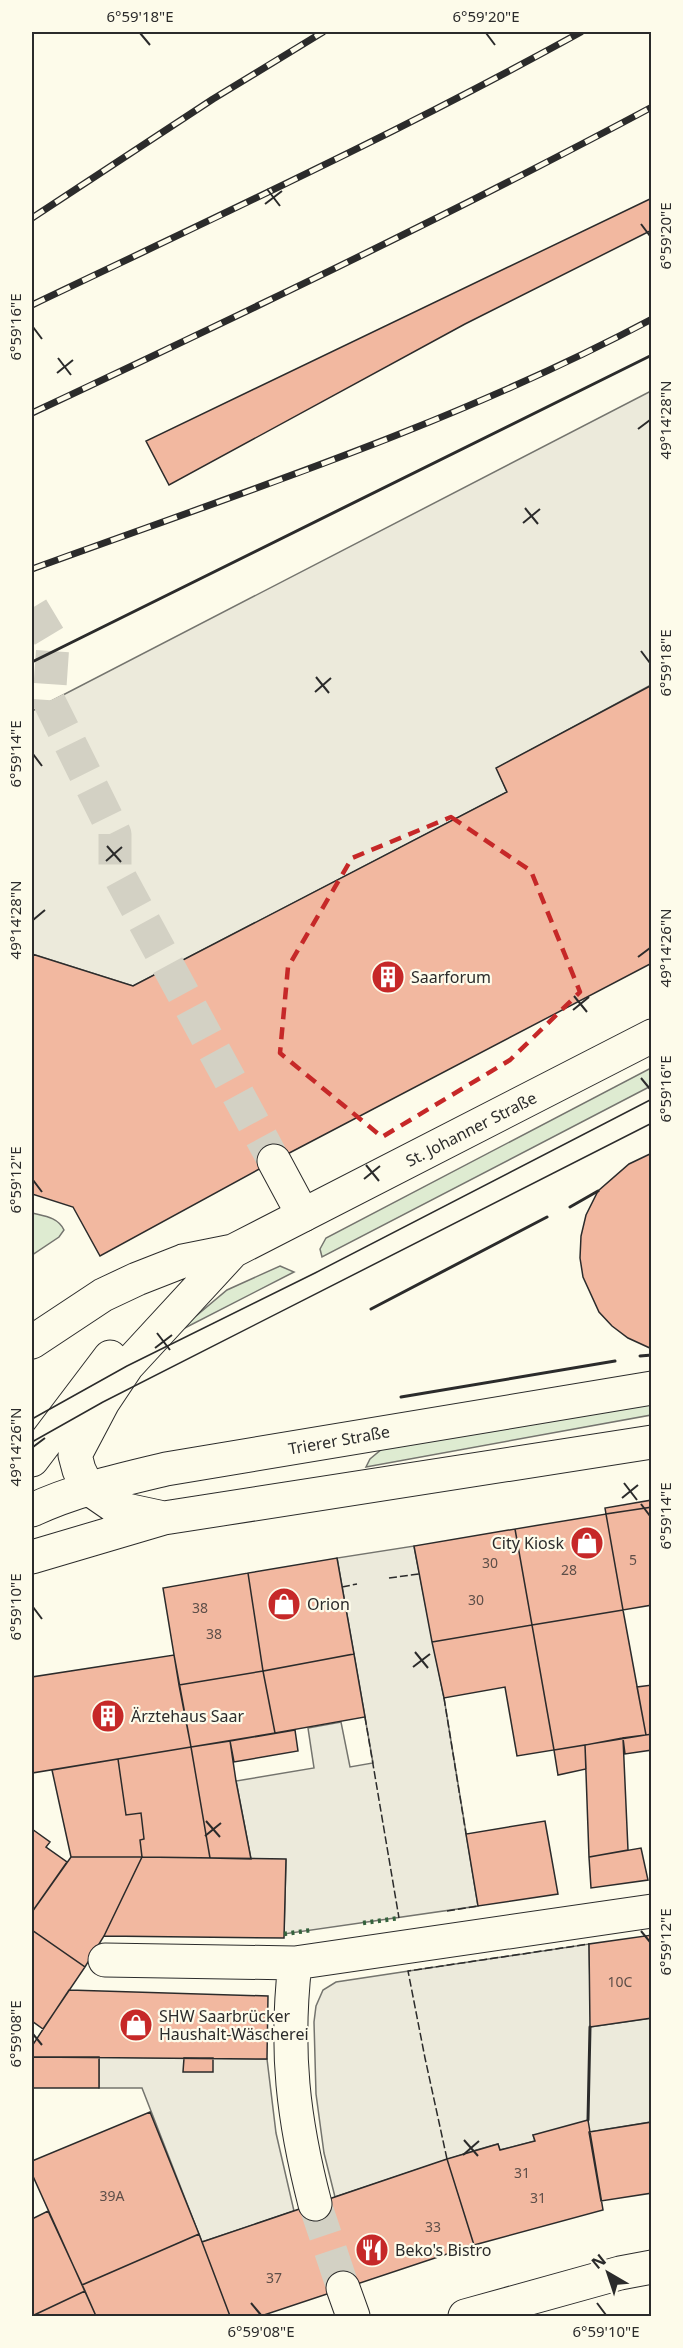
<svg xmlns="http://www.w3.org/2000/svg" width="683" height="2348" font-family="'Noto Sans',sans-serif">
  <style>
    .green { fill: #deebd1; stroke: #74746e; stroke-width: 1.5 }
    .parking { fill: #eceadb; stroke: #74746e; stroke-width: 1.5 }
    .building { fill: #f2b8a0; stroke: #2b2b2b; stroke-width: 1.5 }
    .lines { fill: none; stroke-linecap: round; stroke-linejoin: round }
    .minor-tunnel { stroke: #d3d1c4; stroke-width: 33; stroke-dasharray: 33 16; stroke-linecap: butt }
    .minor-casing { stroke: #2b2b2b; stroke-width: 35 }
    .major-casing { stroke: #2b2b2b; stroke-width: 35 }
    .minor { stroke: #fdfbea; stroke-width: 33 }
    .major { stroke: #fdfbea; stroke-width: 33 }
    .tram { stroke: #2b2b2b; stroke-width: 1.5 }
    .rail-casing { stroke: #2b2b2b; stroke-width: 7 }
    .rail { stroke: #fdfbea; stroke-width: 4.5; stroke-dasharray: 14; stroke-linecap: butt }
    .hedge { stroke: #34623c; stroke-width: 4.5; stroke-dasharray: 3 4.5; stroke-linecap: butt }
    .fence { stroke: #2b2b2b; stroke-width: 1.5; stroke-dasharray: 8 3; stroke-linecap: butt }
    .wall { stroke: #2b2b2b; stroke-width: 3 }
    .marked { fill: none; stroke: #c62828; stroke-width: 4.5; stroke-dasharray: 12 8; stroke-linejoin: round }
    .ticks { fill: none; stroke: #2b2b2b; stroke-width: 2 }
    .labels { text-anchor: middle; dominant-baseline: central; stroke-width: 4.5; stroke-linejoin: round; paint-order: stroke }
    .number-label { font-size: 14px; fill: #5d4e48 }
    .poi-label { font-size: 16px; fill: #2b2b2b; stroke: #fdfbea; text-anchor: start }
    .street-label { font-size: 16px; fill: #2b2b2b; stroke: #fdfbea }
    .neatline { fill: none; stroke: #2b2b2b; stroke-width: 2 }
    .ticks-label { font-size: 15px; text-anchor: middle; fill: #2b2b2b }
  </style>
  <rect width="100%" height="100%" fill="#fdfbea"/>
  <!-- green -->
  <path class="green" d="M 651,1068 L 651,1086 L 322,1257 L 320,1249 L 326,1238 Z
    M 32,1213 C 44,1216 58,1217 64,1230 L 59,1237 L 32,1255 Z
    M 280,1266 L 294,1272 L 177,1332 L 227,1290 Z
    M 651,1403 L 651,1415 L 366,1467 L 370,1459 L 382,1449 Z"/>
  <!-- parking -->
  <path class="parking" d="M 651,391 L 651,685 L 497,768 L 507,792 L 133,986 L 32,954 L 32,711 Z
    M 414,1546 L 444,1698 L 478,1906 L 284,1934 L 286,1860 L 251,1859 L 236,1781 L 314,1768 L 308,1728 L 341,1722 L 350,1767 L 373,1763 L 337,1558 Z
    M 589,1944 L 591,2027 L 651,2018 L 651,2122 L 589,2132 L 533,2135 L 535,2141 L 500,2150 L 498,2144 L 473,2151 L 335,2197 L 324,2153 L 316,2094 L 314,2022 L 316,2006 L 323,1990 L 336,1982 Z
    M 99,2057 L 267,2059 L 276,2133 L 294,2211 L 202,2242 L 142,2088 L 99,2088 Z"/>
  <!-- building -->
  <path class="building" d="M 652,198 L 652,230 L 465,324 L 169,485 L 146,441 Z
    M 652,685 L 652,963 L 274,1161 L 100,1256 L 73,1207 L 32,1194 L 32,954 L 133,986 L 507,792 L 496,768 Z
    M 652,1153 L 652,1349 L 628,1338 L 612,1326 L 599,1312 L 583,1277 L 580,1258 L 581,1236 L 586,1215 L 598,1191 L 629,1164 Z
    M 652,1500 L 652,1507 L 606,1514 L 605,1508 Z
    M 652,1507 L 652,1605 L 623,1610 L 606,1514 Z
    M 606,1514 L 623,1610 L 532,1625 L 515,1529 Z
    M 515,1529 L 532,1625 L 432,1642 L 414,1546 Z
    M 337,1558 L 354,1654 L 263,1671 L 248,1573 Z
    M 248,1573 L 263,1671 L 179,1685 L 163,1588 Z
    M 623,1610 L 646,1735 L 554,1750 L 532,1625 Z
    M 532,1625 L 554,1750 L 517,1756 L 505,1687 L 444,1698 L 432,1642 Z
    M 354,1654 L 365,1717 L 275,1733 L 263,1671 Z
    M 174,1655 L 191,1747 L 32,1773 L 32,1677 Z
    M 263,1671 L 275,1733 L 191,1747 L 179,1685 Z
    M 652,1685 L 652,1734 L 646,1735 L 637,1687 Z
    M 295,1730 L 298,1751 L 234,1762 L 230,1741 Z
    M 652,1734 L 652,1750 L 625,1754 L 623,1738 Z
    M 623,1738 L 628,1850 L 589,1857 L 585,1745 Z
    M 230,1741 L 236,1781 L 251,1859 L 210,1858 L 191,1747 Z
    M 585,1745 L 586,1769 L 558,1775 L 554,1750 Z
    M 191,1747 L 210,1858 L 142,1857 L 140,1840 L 144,1839 L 141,1813 L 126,1815 L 118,1759 Z
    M 118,1759 L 126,1815 L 141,1813 L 144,1839 L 140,1840 L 142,1857 L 71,1857 L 52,1770 Z
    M 545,1821 L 558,1894 L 478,1906 L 466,1834 Z
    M 32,1829 L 50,1842 L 46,1847 L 67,1862 L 32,1912 Z
    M 641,1848 L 648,1880 L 591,1888 L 589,1857 Z
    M 71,1857 L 142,1857 L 104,1936 L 85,1967 L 32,1930 L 32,1912 Z
    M 142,1857 L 286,1859 L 284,1938 L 104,1936 Z
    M 32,1930 L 85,1967 L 43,2029 L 32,2021 Z
    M 652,1935 L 652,2018 L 590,2027 L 589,1944 Z
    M 69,1990 L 268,1996 L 267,2059 L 32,2057 L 32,2046 Z
    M 32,2057 L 99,2057 L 99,2088 L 32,2088 Z
    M 184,2058 L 213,2058 L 213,2072 L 183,2072 Z
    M 150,2112 L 199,2234 L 82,2285 L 32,2174 L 32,2161 Z
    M 588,2120 L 603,2210 L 474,2245 L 447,2159 L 498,2144 L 500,2150 L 535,2141 L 533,2135 Z
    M 652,2122 L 652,2193 L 601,2201 L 589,2132 Z
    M 447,2159 L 474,2245 L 261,2316 L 230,2316 L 202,2242 Z
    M 48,2211 L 85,2291 L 32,2316 L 32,2219 Z
    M 199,2234 L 230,2316 L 96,2316 L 82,2285 Z
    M 85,2291 L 96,2316 L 32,2316 Z"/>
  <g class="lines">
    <!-- minor-tunnel -->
    <path class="minor-tunnel" d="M 32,608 L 53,643 L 49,701 L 115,834 L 115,868 L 274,1161
      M 315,2204 L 343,2288"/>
    <defs>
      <path id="minor" d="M 274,1161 L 303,1215
        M 105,1960 L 295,1963 L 652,1911
        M 295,1963 C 285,2051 293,2119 315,2204
        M 343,2288 L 353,2316
        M 465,2316 L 620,2273 L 652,2267"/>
      <path id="major" d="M 32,1342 L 103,1295 L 137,1279 L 183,1261 L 233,1251 L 652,1036
        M 32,1460 L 110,1357
        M 32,1510 C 75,1490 120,1480 166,1469 L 652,1388
        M 159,1517 L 117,1508 L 88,1488 L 79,1470 L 75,1455 L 103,1402 L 127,1366 L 233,1251
        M 32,1557 L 164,1518 L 652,1442"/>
    </defs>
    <!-- minor casing -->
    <use href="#minor" class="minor-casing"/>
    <!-- major casing -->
    <use href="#major" class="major-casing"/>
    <!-- minor -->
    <use href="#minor" class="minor"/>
    <!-- major -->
    <use href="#major" class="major"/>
    <!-- tram -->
    <path class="tram" d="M 32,1419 L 127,1366 L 315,1273 L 652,1099
      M 32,1442 L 103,1402 L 652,1123"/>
    <defs>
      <path id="rail" d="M 32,218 L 213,99 L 323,32
        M 32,305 C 216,217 402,131 581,32
        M 32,413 C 240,315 448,216 652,107
        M 32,569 C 240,493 455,424 652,319"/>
    </defs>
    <!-- rail casing -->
    <use href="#rail" class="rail-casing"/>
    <!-- rail -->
    <use href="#rail" class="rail"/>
    <!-- hedge -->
    <path class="hedge" d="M 363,1923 L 399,1918
      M 284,1934 L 312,1930"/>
    <!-- fence -->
    <path class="fence" d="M 389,1578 L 419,1574
      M 342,1587 L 357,1584
      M 444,1698 L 466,1834
      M 365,1717 L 399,1918
      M 447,1911 L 478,1906
      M 447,2159 L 425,2058 L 408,1971 L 589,1944"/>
    <!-- wall -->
    <path class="wall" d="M 32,662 L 652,355
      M 570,1207 L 598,1191
      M 371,1309 L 547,1217
      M 640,1356 L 652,1355
      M 401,1397 L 615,1361
      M 588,2120 L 590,2027"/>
  </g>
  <!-- marked area -->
  <path class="marked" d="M 451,817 L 531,871 L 580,992 L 510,1060 L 382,1137 L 280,1053 L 288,967 L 352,858 Z"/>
  <!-- ticks -->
  <path class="ticks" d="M 140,33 L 150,45M 486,33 L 495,45M 267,189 L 280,206M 265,204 L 282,191M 641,224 L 650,236M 33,327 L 42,339M 58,358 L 71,375M 57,373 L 73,360M 638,429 L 650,420M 525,508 L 538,524M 523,523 L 540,509M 641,651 L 650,663M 316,677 L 329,693M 315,692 L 331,678M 33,754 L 42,766M 107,846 L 121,862M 106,861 L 122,847M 33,920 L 45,910M 638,957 L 650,948M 574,996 L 587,1012M 573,1010 L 589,997M 641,1078 L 650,1089M 366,1165 L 379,1181M 364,1179 L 380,1166M 33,1180 L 42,1192M 157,1333 L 170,1350M 155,1348 L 172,1335M 33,1447 L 45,1438M 624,1483 L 637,1500M 622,1498 L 638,1485M 641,1504 L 650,1516M 33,1607 L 42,1619M 415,1652 L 428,1668M 413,1667 L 430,1654M 206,1821 L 220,1837M 205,1836 L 221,1823M 641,1931 L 650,1942M 33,2034 L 42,2045M 464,2140 L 478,2156M 463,2155 L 479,2141M 251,2303 L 261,2315M 597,2303 L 606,2315"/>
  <!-- icons -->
  <defs>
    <symbol id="building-disc" viewBox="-11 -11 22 22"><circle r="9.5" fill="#c62828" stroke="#fdfbea"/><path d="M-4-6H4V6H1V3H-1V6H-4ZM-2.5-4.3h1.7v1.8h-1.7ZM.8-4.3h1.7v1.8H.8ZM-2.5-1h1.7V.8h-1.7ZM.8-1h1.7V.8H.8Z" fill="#fff"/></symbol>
    <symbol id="shop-disc" viewBox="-11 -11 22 22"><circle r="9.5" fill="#c62828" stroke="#fdfbea"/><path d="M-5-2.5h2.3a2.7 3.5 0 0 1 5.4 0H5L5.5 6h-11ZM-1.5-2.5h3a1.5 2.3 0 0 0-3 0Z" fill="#fff"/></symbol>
    <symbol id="restaurant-disc" viewBox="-11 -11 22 22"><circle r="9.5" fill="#c62828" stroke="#fdfbea"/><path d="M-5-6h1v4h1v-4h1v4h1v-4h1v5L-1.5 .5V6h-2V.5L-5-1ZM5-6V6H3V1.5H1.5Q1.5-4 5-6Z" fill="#fff"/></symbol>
  </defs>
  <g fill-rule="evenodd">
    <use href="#building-disc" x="369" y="958" width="38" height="38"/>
    <use href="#shop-disc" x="568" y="1524" width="38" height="38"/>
    <use href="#shop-disc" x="265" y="1585" width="38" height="38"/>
    <use href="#building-disc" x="89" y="1697" width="38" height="38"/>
    <use href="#shop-disc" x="117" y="2006" width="38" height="38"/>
    <use href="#restaurant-disc" x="353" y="2231" width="38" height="38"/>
  </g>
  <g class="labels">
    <!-- number labels -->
    <g class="number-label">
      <text x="633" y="1559">5</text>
      <text x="490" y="1562">30</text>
      <text x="569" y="1569">28</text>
      <text x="476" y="1599">30</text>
      <text x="200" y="1607">38</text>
      <text x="214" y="1633">38</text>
      <text x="620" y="1981">10C</text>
      <text x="522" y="2172">31</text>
      <text x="112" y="2195">39A</text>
      <text x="538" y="2197">31</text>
      <text x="433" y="2226">33</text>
      <text x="274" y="2277">37</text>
    </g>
    <!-- poi labels -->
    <g class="poi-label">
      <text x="411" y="977">Saarforum</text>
      <text x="564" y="1543" text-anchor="end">City Kiosk</text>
      <text x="307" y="1604">Orion</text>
      <text x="131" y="1716">Ärztehaus Saar</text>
      <text x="159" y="2016">SHW Saarbrücker<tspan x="159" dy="18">Haushalt-Wäscherei</tspan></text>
      <text x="395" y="2250">Beko's Bistro</text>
    </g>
    <!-- street labels -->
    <g class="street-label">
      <text transform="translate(471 1129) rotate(-27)">St. Johanner Straße</text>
      <text transform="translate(339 1440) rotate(-10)">Trierer Straße</text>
    </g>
  </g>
  <!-- border -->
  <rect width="683" height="2348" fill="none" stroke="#fdfbea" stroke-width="66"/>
  <!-- north arrow -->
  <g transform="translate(608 2273) rotate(321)" stroke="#fdfbea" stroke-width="4.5" paint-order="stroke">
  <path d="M0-4.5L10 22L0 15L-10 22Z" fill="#2b2b2b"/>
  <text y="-9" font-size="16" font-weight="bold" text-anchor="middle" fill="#2b2b2b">N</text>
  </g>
  <rect x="33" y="33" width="617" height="2282" class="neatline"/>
  <g class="ticks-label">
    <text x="140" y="22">6°59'18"E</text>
    <text x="486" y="22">6°59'20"E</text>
    <text transform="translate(666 236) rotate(-90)" y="5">6°59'20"E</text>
    <text transform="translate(16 327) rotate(-90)" y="5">6°59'16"E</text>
    <text transform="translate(666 420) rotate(-90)" y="5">49°14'28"N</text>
    <text transform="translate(666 663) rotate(-90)" y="5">6°59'18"E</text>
    <text transform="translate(16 754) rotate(-90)" y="5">6°59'14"E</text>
    <text transform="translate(16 920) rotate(-90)" y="5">49°14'28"N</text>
    <text transform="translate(666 948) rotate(-90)" y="5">49°14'26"N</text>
    <text transform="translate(666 1089) rotate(-90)" y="5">6°59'16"E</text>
    <text transform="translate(16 1180) rotate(-90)" y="5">6°59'12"E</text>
    <text transform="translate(16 1447) rotate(-90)" y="5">49°14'26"N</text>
    <text transform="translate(666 1516) rotate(-90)" y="5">6°59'14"E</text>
    <text transform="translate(16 1607) rotate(-90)" y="5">6°59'10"E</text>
    <text transform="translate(666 1942) rotate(-90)" y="5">6°59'12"E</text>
    <text transform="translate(16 2034) rotate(-90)" y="5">6°59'08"E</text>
    <text x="261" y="2337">6°59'08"E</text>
    <text x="606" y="2337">6°59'10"E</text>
  </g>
</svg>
